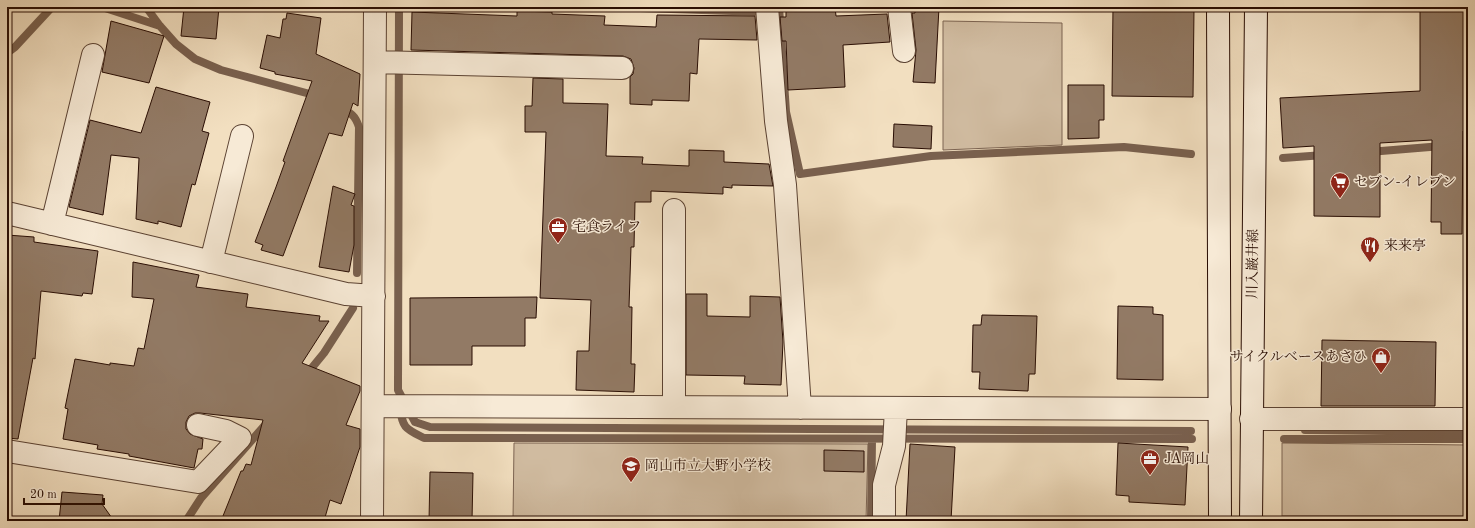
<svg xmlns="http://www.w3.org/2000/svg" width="1475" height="528" font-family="'Old Standard TT','Noto Serif JP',serif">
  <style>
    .green { fill: #d0bba0; stroke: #7c6452 }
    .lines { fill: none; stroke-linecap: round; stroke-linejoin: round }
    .stream { stroke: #79604e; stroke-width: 8 }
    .building { fill: #927a65; stroke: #290d03 }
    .minor-casing { stroke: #5b4232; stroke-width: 24 }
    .secondary-casing { stroke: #290d03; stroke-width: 24 }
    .minor { stroke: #f7ead6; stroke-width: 22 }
    .secondary { stroke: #f7ead6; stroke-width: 22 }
    .labels { text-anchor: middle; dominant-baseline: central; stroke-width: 3; stroke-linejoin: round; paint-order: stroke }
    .poi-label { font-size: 14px; fill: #290d03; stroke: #f7ead6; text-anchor: start }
    .street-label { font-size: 14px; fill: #290d03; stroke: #f7ead6 }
  </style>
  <rect width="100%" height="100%" fill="#f2dfc0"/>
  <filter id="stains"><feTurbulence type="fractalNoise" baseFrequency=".005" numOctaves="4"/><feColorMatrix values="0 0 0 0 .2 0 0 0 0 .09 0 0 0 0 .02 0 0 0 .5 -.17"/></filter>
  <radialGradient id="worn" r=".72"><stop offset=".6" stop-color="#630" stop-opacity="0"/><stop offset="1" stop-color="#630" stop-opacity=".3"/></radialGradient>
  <!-- green -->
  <path class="green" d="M 943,21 L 1062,23 L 1062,145 L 943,150 Z
    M 514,443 L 868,444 L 866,521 L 513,521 Z
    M 1282,443 L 1468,445 L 1468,516 L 1282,516 Z"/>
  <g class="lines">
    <!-- stream -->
    <path class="stream" d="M 102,7 L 160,26
      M 146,7 L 160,26 L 176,44 L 195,59 L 221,70 L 310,94 L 317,97
      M 399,7 L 398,390 L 415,422 L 430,427 L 1191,431
      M 610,7 L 763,12
      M 779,7 L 786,112 L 800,174 L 931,156 L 1124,147 L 1191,154
      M 7,53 L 15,47 L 52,7
      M 340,108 C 351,113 355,115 359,127 L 357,273
      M 1453,145 L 1468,144
      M 1369,152 L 1442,146
      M 1283,158 L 1324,155
      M 306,375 L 324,353 L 353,308
      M 400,407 C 402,428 406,429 424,438 L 1192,439
      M 1305,430 L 1468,432
      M 1284,439 L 1468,439
      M 186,521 L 201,498 L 266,424
      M 871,521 L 872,439"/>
  </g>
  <!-- building -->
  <path class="building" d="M 184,7 L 219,7 L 216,39 L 181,36 Z
    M 786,7 L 835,7 L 836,16 L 887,14 L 890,42 L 843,45 L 845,87 L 788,90 L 786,41 L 782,41 L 780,17 L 786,17 Z
    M 915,7 L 939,7 L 935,83 L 913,82 L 916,50 L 912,13 L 915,13 Z
    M 1113,7 L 1189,7 L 1189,9 L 1194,9 L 1193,97 L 1112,96 Z
    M 1420,7 L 1468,7 L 1468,131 L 1463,131 L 1462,234 L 1441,234 L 1441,222 L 1431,222 L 1432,140 L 1380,143 L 1380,217 L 1314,216 L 1314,146 L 1283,148 L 1280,98 L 1420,91 Z
    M 517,11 L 552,12 L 552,14 L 605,16 L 604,25 L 656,27 L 657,15 L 755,16 L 757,40 L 699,39 L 697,74 L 690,73 L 689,101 L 652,100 L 652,105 L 630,104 L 630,77 L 633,74 L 634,68 L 631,59 L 623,56 L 411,50 L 412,12 L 517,16 Z
    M 287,13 L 321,18 L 316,54 L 360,74 L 358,106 L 353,103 L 342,136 L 329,133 L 283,256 L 261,250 L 263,245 L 255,242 L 276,187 L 285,162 L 283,161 L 312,81 L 275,74 L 275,72 L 260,68 L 267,35 L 280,38 L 283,19 L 286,19 Z
    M 111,21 L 164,36 L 149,83 L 102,72 Z
    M 533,78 L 563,79 L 563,103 L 608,104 L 606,156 L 643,157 L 642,164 L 689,166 L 689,150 L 724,151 L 724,162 L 769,164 L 773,186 L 732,185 L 732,188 L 723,187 L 723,194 L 651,191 L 651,202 L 635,202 L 634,247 L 631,247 L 629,307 L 632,307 L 631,364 L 635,364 L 634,392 L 576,390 L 577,351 L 589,351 L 591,300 L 540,298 L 546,132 L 525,132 L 525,106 L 532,106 Z
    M 1068,85 L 1104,85 L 1104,120 L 1099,120 L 1099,138 L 1068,139 Z
    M 156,87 L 210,102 L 202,131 L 209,133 L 195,185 L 192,184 L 181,227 L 158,221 L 158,224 L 136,219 L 139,158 L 111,155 L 103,215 L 69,207 L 90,120 L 141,133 Z
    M 894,124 L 932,126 L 931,149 L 893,147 Z
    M 333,186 L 355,194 L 351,205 L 354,206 L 354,245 L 349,272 L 319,267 Z
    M 7,235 L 34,237 L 34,242 L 98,251 L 92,294 L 83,293 L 82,296 L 41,291 L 35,359 L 33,358 L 18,439 L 7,438 Z
    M 133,262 L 199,275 L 196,287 L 248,294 L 246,307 L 320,316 L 319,321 L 329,321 L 302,363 L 360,386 L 360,391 L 346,425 L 360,429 L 360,447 L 341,504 L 330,500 L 324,521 L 221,521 L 241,471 L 243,471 L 246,464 L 251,465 L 263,420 L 200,413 L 195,413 L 189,416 L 186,422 L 186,429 L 190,434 L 203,439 L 202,449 L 198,449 L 194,468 L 129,456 L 129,454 L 97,449 L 98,445 L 63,439 L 68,409 L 65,408 L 75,359 L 110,365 L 110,363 L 134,366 L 138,348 L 144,349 L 154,299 L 132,297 Z
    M 686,294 L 707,294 L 707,316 L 750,317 L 750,296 L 780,297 L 783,342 L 781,385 L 744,384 L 745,376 L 686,375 Z
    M 537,297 L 536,318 L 525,318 L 525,346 L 472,346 L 472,365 L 410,365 L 410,298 Z
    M 1118,306 L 1153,307 L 1153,314 L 1163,315 L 1163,380 L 1117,379 Z
    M 982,315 L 1037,316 L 1035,374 L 1029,374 L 1028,391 L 979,389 L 980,372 L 972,372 L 973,325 L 981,325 Z
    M 1322,340 L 1436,342 L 1435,406 L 1321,406 Z
    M 1118,443 L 1188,447 L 1185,505 L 1129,502 L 1129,496 L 1116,495 Z
    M 910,444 L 955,447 L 951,521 L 906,521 Z
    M 824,450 L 864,451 L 864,472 L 824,471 Z
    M 430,472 L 473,473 L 472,521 L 429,521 Z
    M 62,492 L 103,495 L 102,504 L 114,521 L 59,521 Z"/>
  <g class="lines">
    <defs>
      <path id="minor" d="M 767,7 L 776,121 L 785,185 L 800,408
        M 899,7 L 904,51
        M 375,62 L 622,68
        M 7,213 L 346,294 L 374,296
        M 52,224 L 93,55
        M 211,262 L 242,136
        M 373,406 L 1220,409
        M 674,407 L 674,210
        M 1251,419 L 1468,419
        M 7,451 L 198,482 L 240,438 L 226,431 L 198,425
        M 372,521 L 375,7
        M 884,521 L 884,485 L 894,446 L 896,408"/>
      <path id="secondary" d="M 1218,7 L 1220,521
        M 1251,521 L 1256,7"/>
    </defs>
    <!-- minor casing -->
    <use href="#minor" class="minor-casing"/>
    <!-- secondary casing -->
    <use href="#secondary" class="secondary-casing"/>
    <!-- minor -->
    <use href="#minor" class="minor"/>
    <!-- secondary -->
    <use href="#secondary" class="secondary"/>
  </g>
  <!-- icons -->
  <defs>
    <symbol id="supermarket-pin" viewBox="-11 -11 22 30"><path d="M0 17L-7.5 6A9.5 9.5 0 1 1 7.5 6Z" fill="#8f2418" stroke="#f7ead6"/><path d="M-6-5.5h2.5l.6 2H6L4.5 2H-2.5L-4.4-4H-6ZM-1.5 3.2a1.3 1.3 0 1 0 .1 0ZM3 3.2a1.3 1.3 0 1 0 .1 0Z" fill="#fff"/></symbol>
    <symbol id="office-pin" viewBox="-11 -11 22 30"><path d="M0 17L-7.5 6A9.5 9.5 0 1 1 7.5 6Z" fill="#8f2418" stroke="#f7ead6"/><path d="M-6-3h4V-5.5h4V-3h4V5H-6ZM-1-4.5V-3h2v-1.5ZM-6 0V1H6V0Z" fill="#fff"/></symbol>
    <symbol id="restaurant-pin" viewBox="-11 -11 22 30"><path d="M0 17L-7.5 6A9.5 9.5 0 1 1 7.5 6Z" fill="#8f2418" stroke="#f7ead6"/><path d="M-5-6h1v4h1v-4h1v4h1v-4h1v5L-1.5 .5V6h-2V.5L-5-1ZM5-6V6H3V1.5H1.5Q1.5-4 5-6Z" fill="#fff"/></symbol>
    <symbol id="shop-pin" viewBox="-11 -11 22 30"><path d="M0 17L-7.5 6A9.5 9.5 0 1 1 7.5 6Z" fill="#8f2418" stroke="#f7ead6"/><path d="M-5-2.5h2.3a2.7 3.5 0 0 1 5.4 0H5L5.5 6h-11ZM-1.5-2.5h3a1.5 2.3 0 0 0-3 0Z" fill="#fff"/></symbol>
    <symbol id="school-pin" viewBox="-11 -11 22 30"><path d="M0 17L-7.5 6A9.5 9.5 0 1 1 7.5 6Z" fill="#8f2418" stroke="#f7ead6"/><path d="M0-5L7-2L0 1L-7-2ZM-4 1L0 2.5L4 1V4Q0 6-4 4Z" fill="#fff"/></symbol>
  </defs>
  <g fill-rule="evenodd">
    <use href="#supermarket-pin" x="1329" y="171" width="22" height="30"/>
    <use href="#office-pin" x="547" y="216" width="22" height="30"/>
    <use href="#restaurant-pin" x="1359" y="235" width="22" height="30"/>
    <use href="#shop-pin" x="1370" y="346" width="22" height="30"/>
    <use href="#office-pin" x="1139" y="448" width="22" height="30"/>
    <use href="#school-pin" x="620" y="455" width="22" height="30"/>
  </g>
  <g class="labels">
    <!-- poi labels -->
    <g class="poi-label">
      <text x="1354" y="182">セブン-イレブン</text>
      <text x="572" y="227">宅食ライフ</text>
      <text x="1384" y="246">来来亭</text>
      <text x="1367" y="357" text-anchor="end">サイクルベースあさひ</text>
      <text x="1164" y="459">JA岡山</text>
      <text x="645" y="466">岡山市立大野小学校</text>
    </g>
    <!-- street labels -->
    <g class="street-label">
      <text transform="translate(1253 264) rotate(-89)">川入巌井線</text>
    </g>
  </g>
  <!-- margin -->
  <rect width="1475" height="528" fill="none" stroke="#f2dfc0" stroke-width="24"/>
  <rect x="8" y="8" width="1459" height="512" fill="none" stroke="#290d03" stroke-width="2"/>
  <rect x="12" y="12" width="1451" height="504" fill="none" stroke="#290d03"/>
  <!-- scale -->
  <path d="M24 498v6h80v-6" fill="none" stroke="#290d03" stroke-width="2"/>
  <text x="30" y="498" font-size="12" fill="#290d03" stroke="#f7ead6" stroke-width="3" paint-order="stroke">20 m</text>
  <rect width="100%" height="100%" filter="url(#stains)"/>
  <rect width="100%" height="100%" fill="url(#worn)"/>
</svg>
